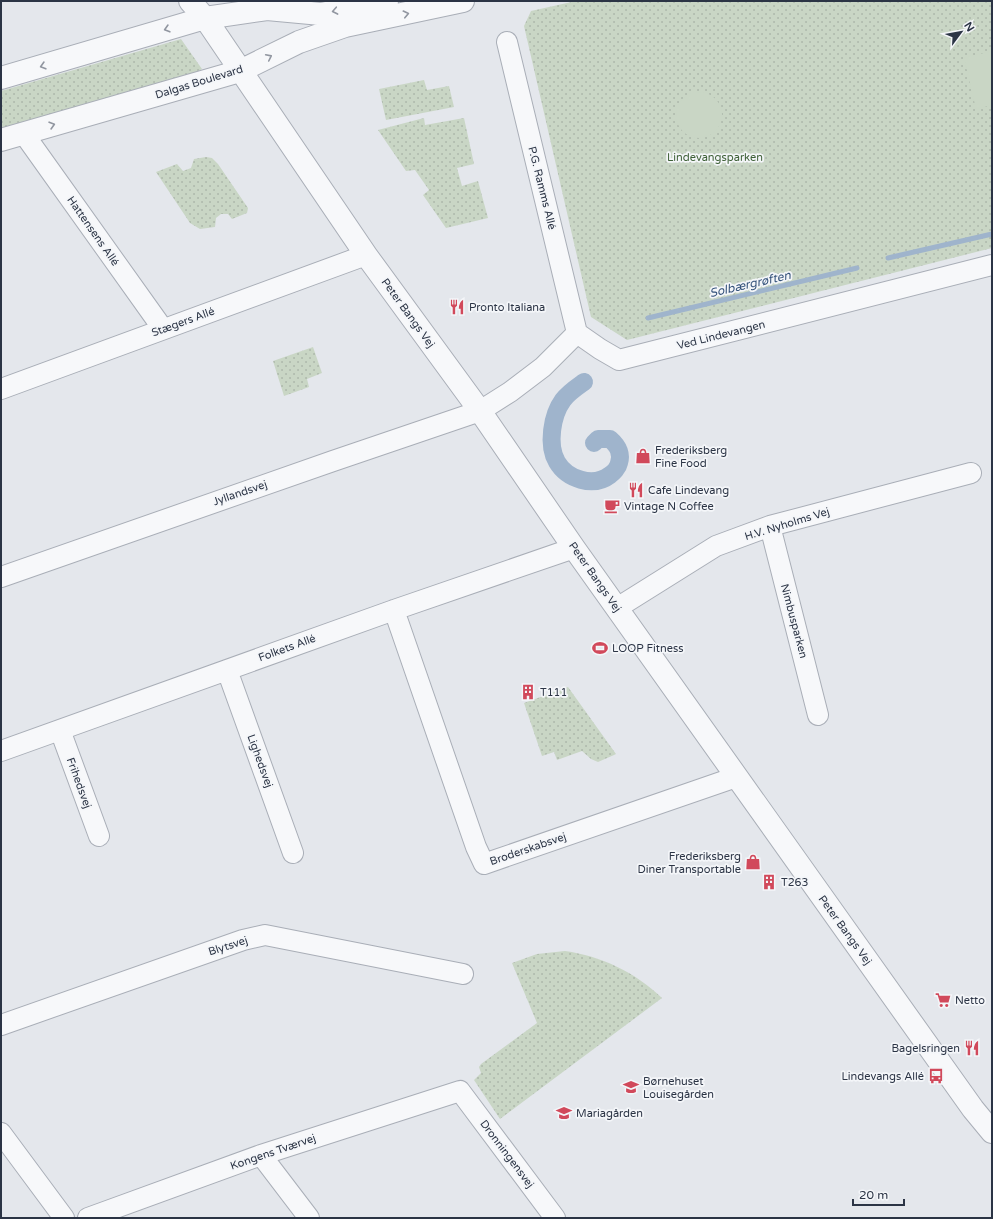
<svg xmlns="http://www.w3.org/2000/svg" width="993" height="1219" font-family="'Varela Round',sans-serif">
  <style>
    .park { fill: url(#park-dots) }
    .pitch { fill: #c9d6c5 }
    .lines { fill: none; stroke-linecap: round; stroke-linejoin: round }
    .stream { stroke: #9fb4cc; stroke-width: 5 }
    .canal { stroke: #9fb4cc; stroke-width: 18 }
    .minor-casing { stroke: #a9aeb7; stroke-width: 22 }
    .tertiary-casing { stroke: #a9aeb7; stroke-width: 24 }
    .minor { stroke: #f7f8fa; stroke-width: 20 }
    .tertiary { stroke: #f7f8fa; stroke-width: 22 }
    .oneway { stroke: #9196a0 }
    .labels { text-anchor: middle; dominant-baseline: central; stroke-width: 3.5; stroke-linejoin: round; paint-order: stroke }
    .street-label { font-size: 11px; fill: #2b3445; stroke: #f4f6f9 }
    .park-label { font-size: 11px; fill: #3f6138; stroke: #f4f6f9 }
    .poi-label { font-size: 11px; fill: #2b3445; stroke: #f4f6f9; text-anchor: start }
    .water-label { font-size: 12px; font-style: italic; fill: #34527a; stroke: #f4f6f9 }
  </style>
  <defs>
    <pattern id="park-dots" width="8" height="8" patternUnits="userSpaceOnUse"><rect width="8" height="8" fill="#c9d6c5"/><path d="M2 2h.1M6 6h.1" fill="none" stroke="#adb8ab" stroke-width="1.8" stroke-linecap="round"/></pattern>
  </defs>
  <rect width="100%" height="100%" fill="#e4e7ec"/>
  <!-- park -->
  <path class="park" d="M 576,1 L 992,1 L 992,248 L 627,340 L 591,317 L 524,26 L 531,11 Z
    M 181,39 L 202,69 L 193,74 L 1,130 L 1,91 Z
    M 424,80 L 427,90 L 449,86 L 454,107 L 386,120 L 379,89 Z
    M 424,118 L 425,125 L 464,118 L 474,164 L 457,168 L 462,186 L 478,181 L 488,218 L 446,228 L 423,195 L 429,190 L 415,170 L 406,171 L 378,130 Z
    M 206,157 L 212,158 L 218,164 L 248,208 L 247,213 L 232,219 L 228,214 L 221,214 L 216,218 L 215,227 L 200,229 L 190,223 L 156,172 L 177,164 L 183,171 L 191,168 L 194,159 Z
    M 313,347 L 322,373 L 307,379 L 309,387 L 284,396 L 273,361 Z
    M 568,687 L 616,754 L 614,755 L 598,762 L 591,759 L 582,751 L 557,760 L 554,752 L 542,756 L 524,703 Z
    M 565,951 C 601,956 635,972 662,998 L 500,1119 L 474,1080 L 481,1073 L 479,1067 L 481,1064 L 537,1023 L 512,963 L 537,954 Z"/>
  <!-- pitch -->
  <path class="pitch" d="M 992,51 L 992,105 L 976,109 L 964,58 Z
    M676 115a23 23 0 1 1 46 0a23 23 0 1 1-46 0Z"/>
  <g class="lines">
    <!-- stream -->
    <path class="stream" d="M 888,258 L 992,234
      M 648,318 L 857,268"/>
    <!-- canal -->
    <path class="canal" d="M 584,382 C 577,387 568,393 563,400 C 552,415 547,445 557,462 C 567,479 593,488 610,475 C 613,473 618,468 619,463 C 622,453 618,446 610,439 L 598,439 L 594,443"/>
    <defs>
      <path id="minor" d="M 507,42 L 577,333
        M 24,134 L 163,329
        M 577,333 L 600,349 L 619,360 L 992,265
        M 1,389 L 366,255
        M 770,526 L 818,715
        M 1,577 L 333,461 L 480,411 L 510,392 L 543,367 L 577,333
        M 617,608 L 716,546 L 770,526 L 971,473
        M 394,610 L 476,847 L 484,864 L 736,777
        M 227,670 L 293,853
        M 60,730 L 99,836
        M 1,751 L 394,610 L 574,548
        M 1,1025 L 243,940 L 265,935 L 463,974
        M 1,1133 L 64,1218
        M 261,1155 L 309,1218
        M 88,1218 L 261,1155 L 460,1091 L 555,1218"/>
      <path id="tertiary" d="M 190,1 L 205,18 L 366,255 L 480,411 L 574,548 L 973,1109 L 992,1132
        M 1,78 L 205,18 L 267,9 L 321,14 L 387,1
        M 1,140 L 240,71 L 299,42 L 345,26 L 463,1"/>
    </defs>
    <!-- minor casing -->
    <use href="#minor" class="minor-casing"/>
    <!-- tertiary casing -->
    <use href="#tertiary" class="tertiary-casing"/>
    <!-- minor -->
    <use href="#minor" class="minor"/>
    <!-- tertiary -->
    <use href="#tertiary" class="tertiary"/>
  </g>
  <!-- one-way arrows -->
  <defs><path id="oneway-chevron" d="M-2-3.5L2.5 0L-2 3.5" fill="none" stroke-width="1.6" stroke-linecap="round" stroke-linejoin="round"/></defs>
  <g class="oneway">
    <use href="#oneway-chevron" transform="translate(335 11) rotate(169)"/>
    <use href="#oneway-chevron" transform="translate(406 14) rotate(-13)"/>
    <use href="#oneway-chevron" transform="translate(167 29) rotate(164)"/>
    <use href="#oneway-chevron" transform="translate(269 57) rotate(-26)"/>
    <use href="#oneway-chevron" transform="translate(43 66) rotate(164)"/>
    <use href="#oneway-chevron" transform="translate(52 125) rotate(-16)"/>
  </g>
  <!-- icons -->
  <defs>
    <symbol id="restaurant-bare" viewBox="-9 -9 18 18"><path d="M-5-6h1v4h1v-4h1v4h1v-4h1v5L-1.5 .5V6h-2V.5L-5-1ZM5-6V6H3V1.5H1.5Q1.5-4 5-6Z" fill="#d1495b" stroke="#f4f6f9" stroke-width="2.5" paint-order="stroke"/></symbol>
    <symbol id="shop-bare" viewBox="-9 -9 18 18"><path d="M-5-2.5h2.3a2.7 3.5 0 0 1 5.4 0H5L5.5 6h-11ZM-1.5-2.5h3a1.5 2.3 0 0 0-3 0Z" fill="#d1495b" stroke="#f4f6f9" stroke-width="2.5" paint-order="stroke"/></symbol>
    <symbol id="cafe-bare" viewBox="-9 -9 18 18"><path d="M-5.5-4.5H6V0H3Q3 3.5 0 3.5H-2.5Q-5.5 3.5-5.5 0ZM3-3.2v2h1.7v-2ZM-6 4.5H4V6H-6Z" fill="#d1495b" stroke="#f4f6f9" stroke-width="2.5" paint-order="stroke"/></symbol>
    <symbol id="stadium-bare" viewBox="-9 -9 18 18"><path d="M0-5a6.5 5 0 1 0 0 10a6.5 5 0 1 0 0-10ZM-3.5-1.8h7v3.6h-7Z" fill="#d1495b" stroke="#f4f6f9" stroke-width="2.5" paint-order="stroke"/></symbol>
    <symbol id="building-bare" viewBox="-9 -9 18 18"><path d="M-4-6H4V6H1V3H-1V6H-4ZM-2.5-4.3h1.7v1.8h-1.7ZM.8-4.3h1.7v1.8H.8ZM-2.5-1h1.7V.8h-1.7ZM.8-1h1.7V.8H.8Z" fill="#d1495b" stroke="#f4f6f9" stroke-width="2.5" paint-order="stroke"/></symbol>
    <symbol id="supermarket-bare" viewBox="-9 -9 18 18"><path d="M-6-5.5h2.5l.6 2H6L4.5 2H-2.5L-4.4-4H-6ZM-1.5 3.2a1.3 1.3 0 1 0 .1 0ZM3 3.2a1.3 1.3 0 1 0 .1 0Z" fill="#d1495b" stroke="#f4f6f9" stroke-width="2.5" paint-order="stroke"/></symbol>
    <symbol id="bus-bare" viewBox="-9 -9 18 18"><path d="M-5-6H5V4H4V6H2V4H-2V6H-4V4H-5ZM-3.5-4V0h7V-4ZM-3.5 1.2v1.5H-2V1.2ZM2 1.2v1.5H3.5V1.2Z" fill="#d1495b" stroke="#f4f6f9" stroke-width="2.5" paint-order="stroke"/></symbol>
    <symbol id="school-bare" viewBox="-9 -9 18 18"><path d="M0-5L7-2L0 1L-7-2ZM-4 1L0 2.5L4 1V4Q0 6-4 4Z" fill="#d1495b" stroke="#f4f6f9" stroke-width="2.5" paint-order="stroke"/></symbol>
  </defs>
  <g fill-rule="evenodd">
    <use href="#restaurant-bare" x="446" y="296" width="22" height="22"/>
    <use href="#shop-bare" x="632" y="445" width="22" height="22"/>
    <use href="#restaurant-bare" x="625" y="479" width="22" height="22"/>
    <use href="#cafe-bare" x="601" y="495" width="22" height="22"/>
    <use href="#stadium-bare" x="589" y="637" width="22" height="22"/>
    <use href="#building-bare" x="517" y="681" width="22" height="22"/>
    <use href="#shop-bare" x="742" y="851" width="22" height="22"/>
    <use href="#building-bare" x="758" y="871" width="22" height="22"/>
    <use href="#supermarket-bare" x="932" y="989" width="22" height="22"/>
    <use href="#restaurant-bare" x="961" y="1037" width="22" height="22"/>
    <use href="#bus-bare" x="925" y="1065" width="22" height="22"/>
    <use href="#school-bare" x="620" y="1076" width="22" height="22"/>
    <use href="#school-bare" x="553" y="1102" width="22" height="22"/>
  </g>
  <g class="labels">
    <!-- street labels -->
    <g class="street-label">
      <text transform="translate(199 82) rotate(-17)">Dalgas Boulevard</text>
      <text transform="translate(542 188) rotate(76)">P.G. Ramms Allé</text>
      <text transform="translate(93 231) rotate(55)">Hattensens Allé</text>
      <text transform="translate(408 313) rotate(54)">Peter Bangs Vej</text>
      <text transform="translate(183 322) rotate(-20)">Stægers Allé</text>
      <text transform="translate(721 335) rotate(-14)">Ved Lindevangen</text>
      <text transform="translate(240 493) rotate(-19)">Jyllandsvej</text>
      <text transform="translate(787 524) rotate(-17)">H.V. Nyholms Vej</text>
      <text transform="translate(595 577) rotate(55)">Peter Bangs Vej</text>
      <text transform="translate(794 621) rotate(75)">Nimbusparken</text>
      <text transform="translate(287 648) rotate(-20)">Folkets Allé</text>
      <text transform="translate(260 761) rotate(70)">Lighedsvej</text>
      <text transform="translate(79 783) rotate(70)">Frihedsvej</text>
      <text transform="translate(528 849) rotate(-19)">Broderskabsvej</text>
      <text transform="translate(845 930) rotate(54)">Peter Bangs Vej</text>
      <text transform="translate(228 946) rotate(-18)">Blytsvej</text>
      <text transform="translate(273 1152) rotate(-19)">Kongens Tværvej</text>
      <text transform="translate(507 1154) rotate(53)">Dronningensvej</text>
    </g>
    <!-- park labels -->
    <g class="park-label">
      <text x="715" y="157">Lindevangsparken</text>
    </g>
    <!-- poi labels -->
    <g class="poi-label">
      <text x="469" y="307">Pronto Italiana</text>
      <text x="655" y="450">Frederiksberg<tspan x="655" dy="13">Fine Food</tspan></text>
      <text x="648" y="490">Cafe Lindevang</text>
      <text x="624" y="506">Vintage N Coffee</text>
      <text x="612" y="648">LOOP Fitness</text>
      <text x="540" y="692">T111</text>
      <text x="741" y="856" text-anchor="end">Frederiksberg<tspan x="741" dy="13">Diner Transportable</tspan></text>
      <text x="781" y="882">T263</text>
      <text x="955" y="1000">Netto</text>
      <text x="960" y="1048" text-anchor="end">Bagelsringen</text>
      <text x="924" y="1076" text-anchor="end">Lindevangs Allé</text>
      <text x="643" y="1081">Børnehuset<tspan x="643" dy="13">Louisegården</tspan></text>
      <text x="576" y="1113">Mariagården</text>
    </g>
    <!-- water labels -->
    <g class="water-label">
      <text transform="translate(750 284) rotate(-13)">Solbærgrøften</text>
    </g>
  </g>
  <!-- border -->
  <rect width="993" height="1219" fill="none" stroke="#2b3445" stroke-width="4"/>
  <!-- north arrow -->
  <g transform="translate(961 32) rotate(58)" stroke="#f4f6f9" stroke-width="3" paint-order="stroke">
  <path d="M0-3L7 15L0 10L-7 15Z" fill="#2b3445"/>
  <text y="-6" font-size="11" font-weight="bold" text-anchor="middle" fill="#2b3445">N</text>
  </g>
  <!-- scale -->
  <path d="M853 1199v6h51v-6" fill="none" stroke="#2b3445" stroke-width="2"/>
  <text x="859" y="1199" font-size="12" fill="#2b3445" stroke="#f4f6f9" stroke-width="3" paint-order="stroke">20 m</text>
</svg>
